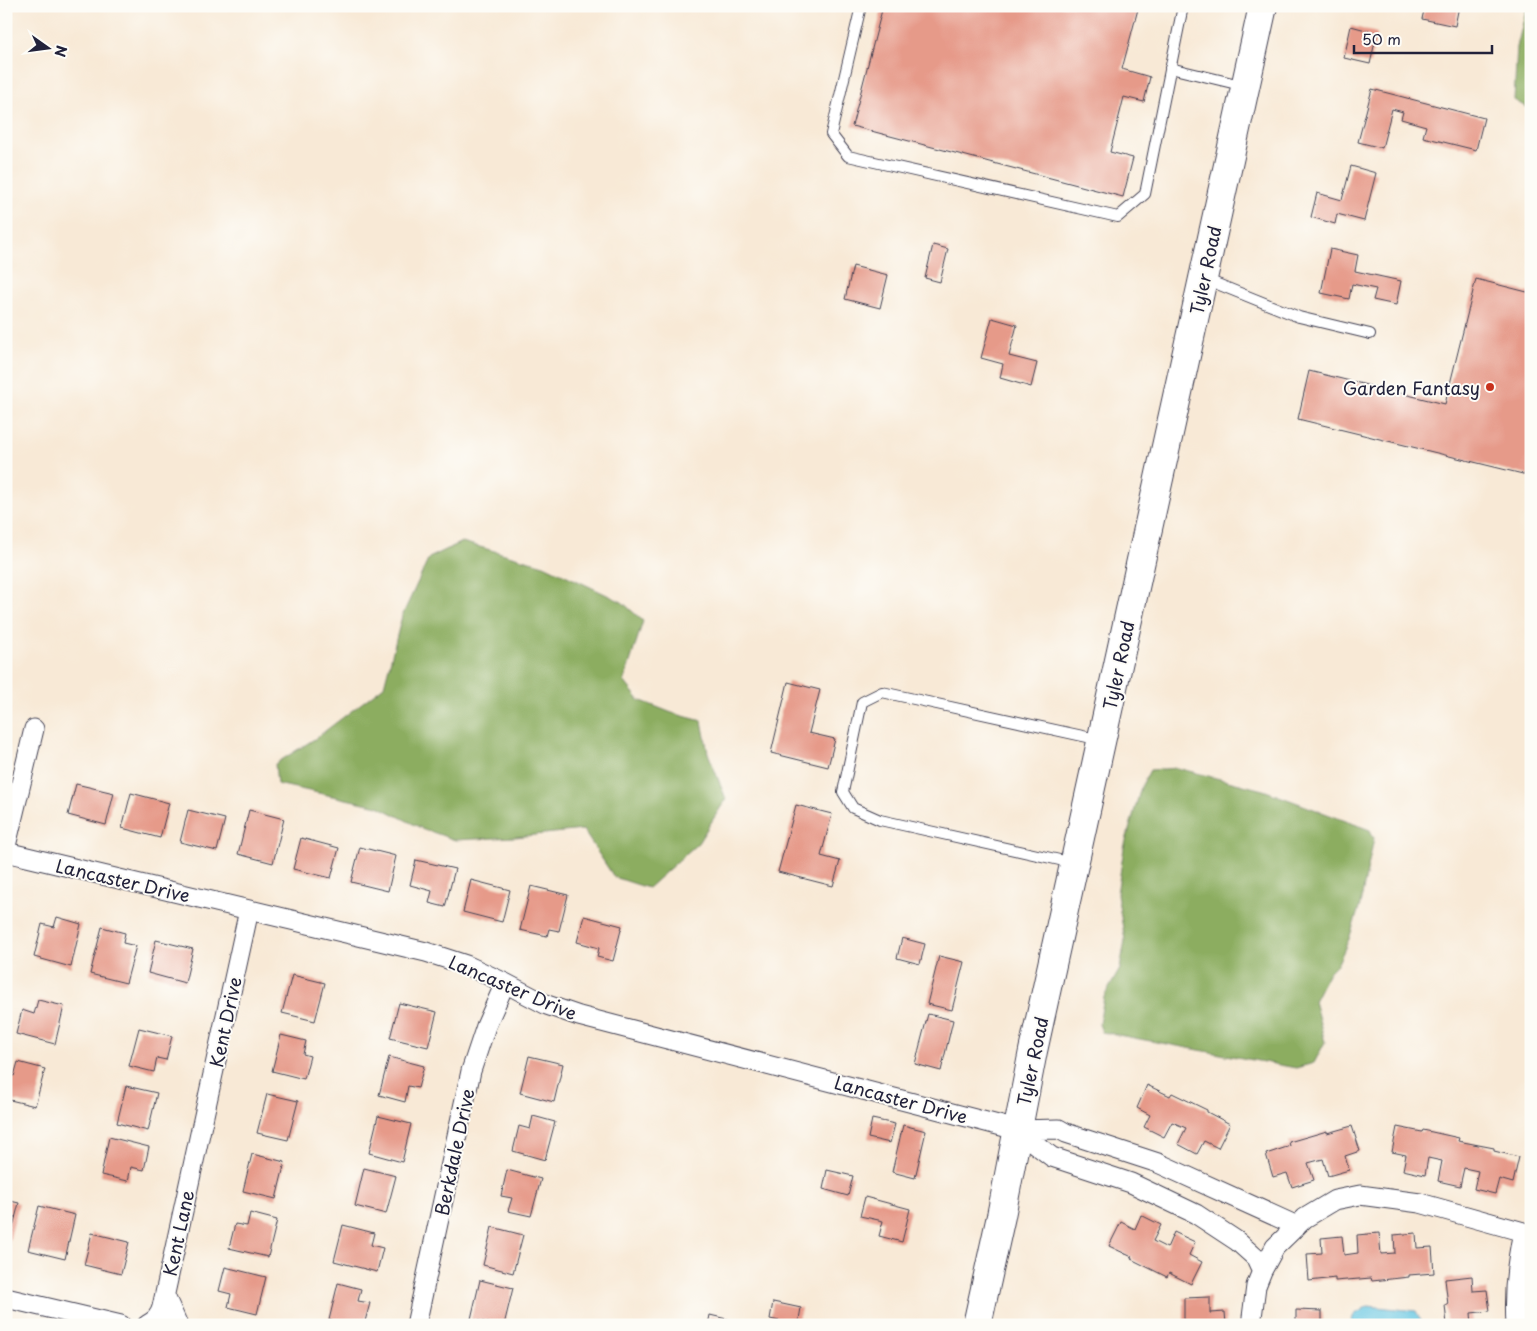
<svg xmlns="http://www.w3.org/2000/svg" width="1537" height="1331" font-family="'Playpen Sans',sans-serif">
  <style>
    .forest { fill: #8cad61; stroke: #57684e }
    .water { fill: #64c6e2; stroke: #43748e }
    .building { fill: #e69a89 }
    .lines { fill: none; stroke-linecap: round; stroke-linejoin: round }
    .lane-casing { stroke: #424052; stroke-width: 12 }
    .street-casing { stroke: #424052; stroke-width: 21 }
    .secondary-casing { stroke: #424052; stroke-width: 30 }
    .lane { stroke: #fff; stroke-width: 10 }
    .street { stroke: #fff; stroke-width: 19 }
    .secondary { stroke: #fff; stroke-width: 28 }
    .poi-dot { fill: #c8321e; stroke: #fdfcf7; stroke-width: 2 }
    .labels { text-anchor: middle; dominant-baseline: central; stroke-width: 4; stroke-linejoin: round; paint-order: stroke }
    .street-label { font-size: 18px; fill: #22223b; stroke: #fdfcf7 }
    .poi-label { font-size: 18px; fill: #22223b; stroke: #fdfcf7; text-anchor: end }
  </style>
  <rect width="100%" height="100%" fill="#fdfcf7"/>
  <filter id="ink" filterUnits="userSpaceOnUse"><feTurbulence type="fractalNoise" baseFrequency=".02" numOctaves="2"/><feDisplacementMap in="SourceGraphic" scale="10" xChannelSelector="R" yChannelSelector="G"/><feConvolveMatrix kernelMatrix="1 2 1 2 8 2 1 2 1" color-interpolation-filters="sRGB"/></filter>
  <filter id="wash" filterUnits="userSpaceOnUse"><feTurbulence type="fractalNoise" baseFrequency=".0096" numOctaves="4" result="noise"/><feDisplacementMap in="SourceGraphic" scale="20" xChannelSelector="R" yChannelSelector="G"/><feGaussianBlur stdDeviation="1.12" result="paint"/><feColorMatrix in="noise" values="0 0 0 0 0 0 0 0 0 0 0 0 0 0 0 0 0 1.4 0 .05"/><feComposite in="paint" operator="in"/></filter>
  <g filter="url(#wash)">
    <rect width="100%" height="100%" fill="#f8e9d6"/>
    <!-- forest -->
    <path class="forest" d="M 1527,6 L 1531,6 L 1531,110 L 1514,100 L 1517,47 Z
      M 462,542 L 544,565 L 622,602 L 643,621 L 624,681 L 639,700 L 672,713 L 702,721 L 708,753 L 726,799 L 698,843 L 648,888 L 614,877 L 583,830 L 515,837 L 455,840 L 421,828 L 378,806 L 277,784 L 275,764 L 316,738 L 384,686 L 402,616 L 429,558 Z
      M 1177,768 L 1263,790 L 1370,830 L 1374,838 L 1360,905 L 1349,939 L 1338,963 L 1329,972 L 1314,1001 L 1325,1042 L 1314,1063 L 1296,1068 L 1102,1032 L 1099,1024 L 1104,997 L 1120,969 L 1125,940 L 1117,894 L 1124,848 L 1141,787 L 1150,770 Z"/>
    <!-- water -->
    <path class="water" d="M 1368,1306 L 1416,1311 L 1423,1325 L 1350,1325 L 1354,1315 Z"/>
    <g id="blocks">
      <!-- building -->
      <path class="building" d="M 883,6 L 1127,6 L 1138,9 L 1122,69 L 1150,77 L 1144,102 L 1124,97 L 1110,152 L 1133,158 L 1123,197 L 852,126 Z
        M 1425,6 L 1459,6 L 1455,26 L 1422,19 Z
        M 1351,26 L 1377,33 L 1370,64 L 1344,58 Z
        M 1372,89 L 1484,118 L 1476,150 L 1423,137 L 1426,126 L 1401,119 L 1403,112 L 1392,109 L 1382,148 L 1358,142 Z
        M 1351,166 L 1376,173 L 1364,221 L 1337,214 L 1335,224 L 1311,217 L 1317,193 L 1342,200 Z
        M 933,245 L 948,249 L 940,282 L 925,278 Z
        M 1330,249 L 1358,255 L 1355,271 L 1401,281 L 1396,305 L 1373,300 L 1376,289 L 1352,284 L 1349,299 L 1321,293 Z
        M 853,266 L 888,275 L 880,308 L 845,299 Z
        M 1476,279 L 1531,293 L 1531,476 L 1298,419 L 1309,371 L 1445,404 Z
        M 992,318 L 1017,325 L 1009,356 L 1037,363 L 1031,387 L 1000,378 L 1003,364 L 981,358 Z
        M 788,682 L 820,690 L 809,733 L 835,739 L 828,767 L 771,753 Z
        M 76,784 L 114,793 L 106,825 L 68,815 Z
        M 131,793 L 169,803 L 160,838 L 122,828 Z
        M 796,805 L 832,814 L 821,856 L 840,861 L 833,886 L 778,872 Z
        M 188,810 L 225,819 L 217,851 L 180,842 Z
        M 249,810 L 284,819 L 273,863 L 238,854 Z
        M 301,838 L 339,848 L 331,878 L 293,869 Z
        M 360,847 L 396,856 L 388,891 L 351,882 Z
        M 416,860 L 455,869 L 445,907 L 429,903 L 432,891 L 410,885 Z
        M 471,880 L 510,890 L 502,922 L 463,912 Z
        M 531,886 L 568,895 L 559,931 L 549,929 L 547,936 L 520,930 Z
        M 584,916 L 622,926 L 613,961 L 597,957 L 599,948 L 577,942 Z
        M 57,917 L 81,924 L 71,967 L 34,957 L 42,924 L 54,927 Z
        M 102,927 L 125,933 L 123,943 L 136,946 L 126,983 L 90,974 Z
        M 902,938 L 925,944 L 920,964 L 897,958 Z
        M 156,940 L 193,949 L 185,983 L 148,973 Z
        M 939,956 L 964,962 L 952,1010 L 927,1004 Z
        M 292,975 L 325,983 L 315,1021 L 282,1013 Z
        M 38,1000 L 64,1006 L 55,1044 L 16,1034 L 22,1010 L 34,1014 Z
        M 399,1003 L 437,1012 L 428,1047 L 390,1038 Z
        M 928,1014 L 953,1020 L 941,1071 L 915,1064 Z
        M 139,1028 L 172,1036 L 166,1060 L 157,1058 L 154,1072 L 129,1066 Z
        M 281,1035 L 306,1041 L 303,1054 L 310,1056 L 304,1079 L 272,1071 Z
        M 529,1056 L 563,1064 L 554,1102 L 520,1093 Z
        M 389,1057 L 424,1066 L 418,1088 L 408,1086 L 405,1102 L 379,1095 Z
        M 18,1062 L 45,1069 L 35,1106 L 6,1099 L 6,1074 L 14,1076 Z
        M 1147,1085 L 1170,1096 L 1172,1093 L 1207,1110 L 1207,1112 L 1230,1124 L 1218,1148 L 1204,1141 L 1197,1154 L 1178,1144 L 1186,1128 L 1172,1122 L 1164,1137 L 1144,1127 L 1150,1115 L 1137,1108 Z
        M 126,1086 L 157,1093 L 148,1131 L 117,1123 Z
        M 267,1094 L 298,1101 L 288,1140 L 257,1133 Z
        M 378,1116 L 411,1124 L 402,1162 L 369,1153 Z
        M 533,1116 L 555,1122 L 545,1160 L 513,1151 L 519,1126 L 530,1129 Z
        M 872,1119 L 895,1124 L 890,1143 L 868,1138 Z
        M 903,1125 L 926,1131 L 915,1178 L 892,1172 Z
        M 1352,1126 L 1360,1151 L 1345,1156 L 1349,1170 L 1328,1176 L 1323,1159 L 1308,1163 L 1314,1180 L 1292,1187 L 1287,1173 L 1273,1177 L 1266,1154 L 1290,1146 L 1289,1142 L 1327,1131 L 1327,1133 Z
        M 1397,1127 L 1422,1132 L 1423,1130 L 1459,1138 L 1458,1141 L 1494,1148 L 1494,1151 L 1519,1157 L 1513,1183 L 1499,1179 L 1495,1194 L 1474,1189 L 1478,1171 L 1464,1168 L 1460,1186 L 1438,1181 L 1442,1161 L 1428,1158 L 1425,1175 L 1403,1170 L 1406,1155 L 1392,1152 Z
        M 109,1137 L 149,1147 L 144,1170 L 131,1167 L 128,1181 L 101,1175 Z
        M 252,1154 L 285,1162 L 276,1199 L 243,1191 Z
        M 364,1168 L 396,1176 L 386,1214 L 355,1206 Z
        M 507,1170 L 541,1179 L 531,1216 L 508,1211 L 512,1198 L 501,1196 Z
        M 827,1170 L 853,1176 L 848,1196 L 823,1189 Z
        M 865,1197 L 910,1209 L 902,1242 L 879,1236 L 883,1221 L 860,1216 Z
        M 6,1200 L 19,1203 L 7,1250 L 6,1250 Z
        M 39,1206 L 75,1215 L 65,1259 L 28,1250 Z
        M 250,1213 L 277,1220 L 268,1257 L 229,1248 L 235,1224 L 247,1226 Z
        M 1141,1215 L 1161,1225 L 1153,1241 L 1167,1248 L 1174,1232 L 1195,1242 L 1189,1255 L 1202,1262 L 1191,1284 L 1169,1273 L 1167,1277 L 1131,1259 L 1132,1257 L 1109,1246 L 1121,1222 L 1135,1229 Z
        M 343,1225 L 374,1233 L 371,1245 L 383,1248 L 377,1272 L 334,1261 Z
        M 492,1227 L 523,1235 L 513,1273 L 483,1265 Z
        M 92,1233 L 129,1242 L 121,1274 L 84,1265 Z
        M 1379,1233 L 1381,1254 L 1395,1253 L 1394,1235 L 1416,1233 L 1417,1248 L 1432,1247 L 1434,1273 L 1409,1275 L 1409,1277 L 1372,1281 L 1371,1278 L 1335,1281 L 1335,1278 L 1309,1281 L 1307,1254 L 1322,1253 L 1321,1238 L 1342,1236 L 1344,1255 L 1358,1253 L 1357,1235 Z
        M 225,1267 L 266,1277 L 257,1314 L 228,1307 L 231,1294 L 219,1291 Z
        M 1472,1276 L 1473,1291 L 1487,1290 L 1490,1311 L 1471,1313 L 1472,1325 L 1447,1325 L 1445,1305 L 1448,1305 L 1445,1279 Z
        M 480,1280 L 513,1288 L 504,1325 L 496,1325 L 471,1319 Z
        M 338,1283 L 361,1289 L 358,1301 L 370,1303 L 364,1325 L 347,1325 L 329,1320 Z
        M 1210,1297 L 1210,1313 L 1225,1312 L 1226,1325 L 1184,1325 L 1184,1298 Z
        M 773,1302 L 801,1308 L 798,1325 L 770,1319 Z
        M 1296,1310 L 1322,1311 L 1322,1325 L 1296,1325 Z
        M 710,1315 L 735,1321 L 734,1325 L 708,1325 Z"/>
    </g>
  </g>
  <g filter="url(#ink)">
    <use href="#blocks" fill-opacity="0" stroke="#424052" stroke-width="1"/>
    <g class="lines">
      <defs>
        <path id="lane" d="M 861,6 L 831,134 L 848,156 L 1118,217 L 1145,194 L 1183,6
          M 1170,68 L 1245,86
          M 1205,279 L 1299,317 L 1370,334
          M 1073,863 L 880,820 L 853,808 L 843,792 L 862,702 L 882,692 L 1101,740"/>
        <path id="street" d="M 6,846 L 34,729
          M 6,852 L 426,952 L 466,965 L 505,983 L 547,1005 L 579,1016 L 1017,1130 L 1059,1129 L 1066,1133 L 1158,1163 L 1297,1226
          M 1017,1130 L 1052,1157 L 1131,1183 L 1196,1214 L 1237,1241 L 1256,1258 L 1262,1271
          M 165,1296 L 178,1325
          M 6,1298 L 121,1325
          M 147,1325 C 155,1321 160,1316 162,1307 L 249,910
          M 416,1325 L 471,1071 L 486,1026 L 505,983
          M 1251,1325 L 1256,1286 L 1262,1271 L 1275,1247 L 1305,1218 L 1335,1200 L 1360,1195 L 1420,1203 L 1531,1234
          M 1515,1325 C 1513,1293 1516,1264 1523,1232"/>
        <path id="secondary" d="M 977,1325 L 1001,1216 L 1033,1051 L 1263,6"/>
      </defs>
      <!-- lane casing -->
      <use href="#lane" class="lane-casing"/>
      <!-- street casing -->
      <use href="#street" class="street-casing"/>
      <!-- secondary casing -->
      <use href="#secondary" class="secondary-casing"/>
      <!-- lane -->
      <use href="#lane" class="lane"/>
      <!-- street -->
      <use href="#street" class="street"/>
      <!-- secondary -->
      <use href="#secondary" class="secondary"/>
    </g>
  </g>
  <!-- markers -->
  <circle class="poi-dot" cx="1490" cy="387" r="5"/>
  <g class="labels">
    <!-- street labels -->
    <g class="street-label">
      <text transform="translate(1205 270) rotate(-78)">Tyler Road</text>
      <text transform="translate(1118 665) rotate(-78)">Tyler Road</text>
      <text transform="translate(123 880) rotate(13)">Lancaster Drive</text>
      <text transform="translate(513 987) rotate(23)">Lancaster Drive</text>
      <text transform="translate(225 1022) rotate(-78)">Kent Drive</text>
      <text transform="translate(1032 1061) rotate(-78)">Tyler Road</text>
      <text transform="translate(901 1099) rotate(15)">Lancaster Drive</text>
      <text transform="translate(454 1152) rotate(-78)">Berkdale Drive</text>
      <text transform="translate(178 1233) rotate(-78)">Kent Lane</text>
    </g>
    <!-- poi labels -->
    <g class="poi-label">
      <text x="1480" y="387">Garden Fantasy</text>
    </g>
  </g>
  <!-- margin -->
  <rect width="1537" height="1331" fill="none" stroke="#fdfcf7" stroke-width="25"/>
  <!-- north arrow -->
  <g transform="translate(48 48) rotate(104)" stroke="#fdfcf7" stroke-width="4" paint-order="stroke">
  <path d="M0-4L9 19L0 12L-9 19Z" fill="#22223b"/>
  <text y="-8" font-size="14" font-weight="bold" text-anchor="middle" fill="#22223b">N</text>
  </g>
  <!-- scale -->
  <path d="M1354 45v8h138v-8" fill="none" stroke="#22223b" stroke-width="2.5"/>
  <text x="1362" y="45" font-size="15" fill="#22223b" stroke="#fdfcf7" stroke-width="4" paint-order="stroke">50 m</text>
</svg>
